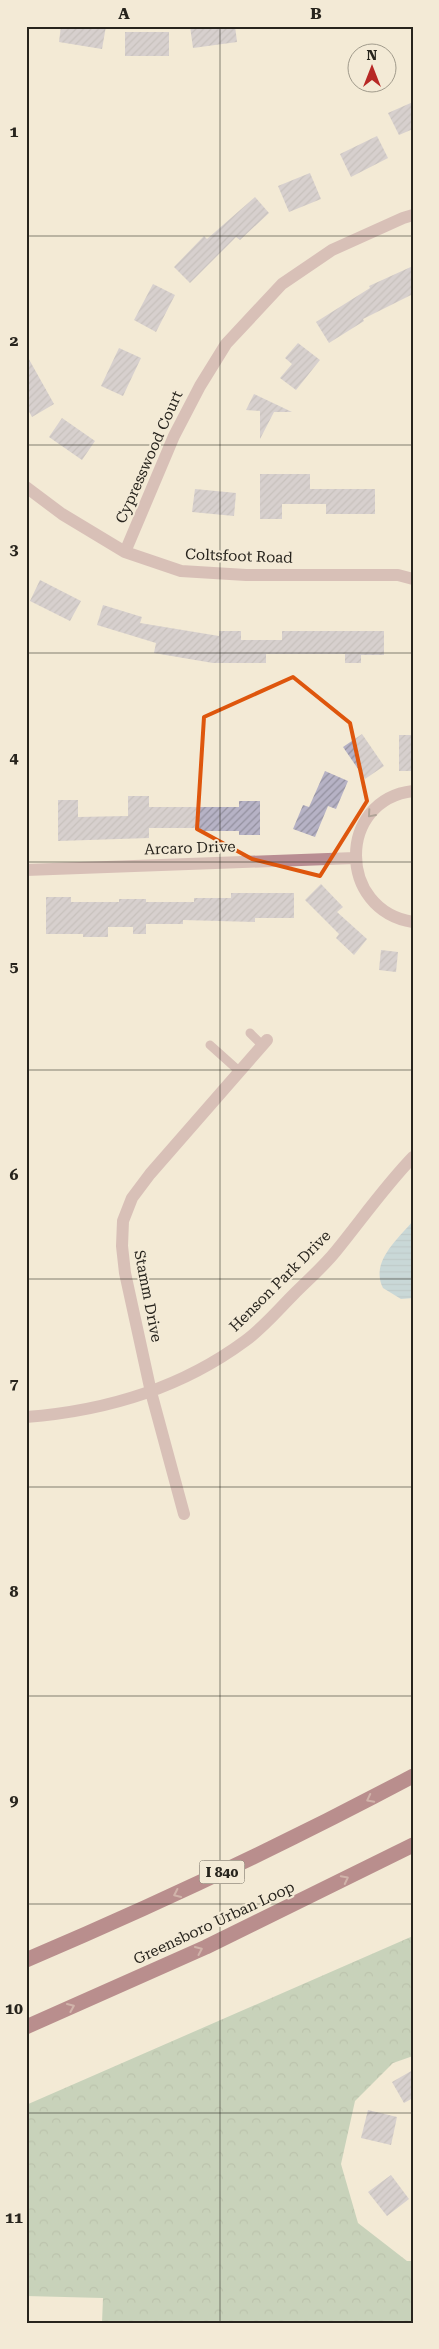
<svg xmlns="http://www.w3.org/2000/svg" width="439" height="2349" font-family="'Roboto Serif',serif">
  <style>
    .forest { fill: url(#forest-crowns) }
    .water { fill: url(#water-rules) }
    .building { fill: url(#building-hatch) }
    .lines { fill: none; stroke-linecap: round; stroke-linejoin: round }
    .service { stroke: #b98e93; stroke-width: 9 }
    .minor { stroke: #b98e93; stroke-width: 12 }
    .motorway { stroke: #742135; stroke-width: 15 }
    .oneway { stroke: #614e4c }
    .oneway2 { stroke: #a77175 }
    .marked { fill: none; stroke: #de560d; stroke-width: 4; stroke-linejoin: round }
    .grid { fill: none; stroke: #27241d; stroke-width: 1; stroke-opacity: 0.55 }
    .labels { text-anchor: middle; dominant-baseline: central; stroke-width: 4; stroke-linejoin: round; paint-order: stroke }
    .shield { fill: #f3ead6; stroke: #645f54; stroke-width: 1 }
    .shield-label { font-size: 14px; font-weight: bold; fill: #27241d }
    .street-label { font-size: 15px; fill: #27241d; stroke: #f3ead6 }
    .neatline { fill: none; stroke: #27241d; stroke-width: 2 }
    .grid-label { font-size: 16px; text-anchor: middle; font-weight: bold; fill: #27241d }
  </style>
  <defs>
    <pattern id="forest-crowns" width="20" height="18" patternUnits="userSpaceOnUse" patternTransform="scale(1.25)"><rect width="20" height="18" fill="#95b799"/><path d="M2 6a3 3 0 1 1 6 0M12 15a3 3 0 1 1 6 0" fill="none" stroke="#7a957c"/></pattern>
    <pattern id="water-rules" width="6" height="5" patternUnits="userSpaceOnUse" patternTransform="scale(1.25)"><rect width="6" height="5" fill="#98c3da"/><path d="M0 2.5h6" fill="none" stroke="#83a7bb"/></pattern>
    <pattern id="building-hatch" width="6" height="6" patternUnits="userSpaceOnUse" patternTransform="scale(1.25)"><rect width="6" height="6" fill="#b6b2c5"/><path d="M-1 1l2-2M0 6l6-6M5 7l2-2" fill="none" stroke="#94919f"/></pattern>
  </defs>
  <rect width="100%" height="100%" fill="#f3ead6"/>
  <!-- forest -->
  <path class="forest" d="M 413,1936 L 413,2056 L 393,2063 L 355,2101 L 341,2164 L 358,2223 L 407,2261 L 413,2261 L 413,2323 L 102,2323 L 103,2298 L 26,2296 L 26,2105 Z"/>
  <!-- water -->
  <path class="water" d="M 413,1221 L 413,1298 L 401,1299 L 383,1288 C 370,1262 397,1240 413,1221 Z"/>
  <!-- building -->
  <path class="building" d="M 61,26 L 106,26 L 102,49 L 59,42 Z
    M 190,26 L 235,26 L 237,42 L 193,48 Z
    M 125,32 L 169,32 L 169,56 L 125,56 Z
    M 413,102 L 413,129 L 399,135 L 388,113 Z
    M 377,136 L 388,158 L 351,177 L 340,154 Z
    M 310,173 L 321,199 L 289,212 L 278,186 Z
    M 255,197 L 269,213 L 240,240 L 236,237 L 190,283 L 174,267 L 204,236 L 207,239 Z
    M 413,266 L 413,294 L 363,319 L 364,321 L 329,343 L 316,322 L 370,288 L 369,286 Z
    M 153,284 L 175,295 L 156,332 L 134,320 Z
    M 298,343 L 320,360 L 296,390 L 280,378 L 292,364 L 285,358 Z
    M 119,348 L 141,358 L 123,396 L 101,386 Z
    M 26,354 L 54,404 L 32,417 L 26,406 Z
    M 254,394 L 292,412 L 274,412 L 260,439 L 260,411 L 246,410 Z
    M 62,418 L 95,441 L 82,460 L 49,437 Z
    M 260,474 L 310,474 L 310,489 L 375,489 L 375,514 L 326,514 L 326,504 L 282,504 L 282,519 L 260,519 Z
    M 195,489 L 236,493 L 234,516 L 192,512 Z
    M 40,580 L 81,601 L 70,621 L 30,601 Z
    M 103,605 L 142,617 L 140,623 L 219,636 L 219,631 L 241,631 L 241,640 L 282,640 L 282,631 L 384,631 L 384,655 L 361,655 L 361,663 L 345,663 L 345,654 L 266,654 L 266,663 L 213,663 L 154,653 L 156,643 L 97,625 Z
    M 362,734 L 384,766 L 365,779 L 343,747 Z
    M 399,735 L 413,735 L 413,771 L 399,771 Z
    M 325,771 L 348,781 L 336,809 L 328,806 L 315,837 L 293,829 L 303,805 L 309,807 Z
    M 128,796 L 149,796 L 149,807 L 239,807 L 239,801 L 260,801 L 260,835 L 239,835 L 239,831 L 200,831 L 200,828 L 149,828 L 149,838 L 58,841 L 58,800 L 78,800 L 78,817 L 128,816 Z
    M 321,884 L 343,907 L 337,912 L 367,939 L 354,955 L 336,938 L 339,934 L 305,900 Z
    M 231,893 L 294,893 L 294,918 L 255,918 L 255,922 L 183,920 L 183,924 L 146,924 L 146,934 L 133,934 L 133,927 L 108,927 L 108,937 L 83,937 L 83,934 L 46,934 L 46,897 L 71,897 L 71,902 L 119,902 L 119,899 L 146,899 L 146,902 L 194,902 L 194,898 L 231,898 Z
    M 381,950 L 398,952 L 396,972 L 379,970 Z
    M 413,2070 L 413,2098 L 404,2103 L 392,2082 Z
    M 368,2110 L 397,2117 L 391,2145 L 361,2138 Z
    M 391,2175 L 409,2199 L 387,2216 L 368,2192 Z"/>
  <g class="lines">
    <!-- service -->
    <path class="service" d="M 250,1033 L 262,1045
      M 210,1045 L 239,1071"/>
    <!-- minor -->
    <path class="minor" d="M 26,487 L 62,514 L 125,552 L 181,571 L 246,575 L 398,575 L 413,579
      M 125,552 L 174,436 L 200,386 L 226,344 L 282,284 L 332,250 L 403,218 L 413,215
      M 413,791 C 337,800 337,910 413,922
      M 26,870 L 355,858
      M 26,1417 C 105,1411 180,1389 245,1341 C 263,1328 278,1310 294,1294 C 308,1280 324,1266 336,1251 C 362,1219 385,1186 413,1157
      M 184,1514 L 151,1392 L 125,1273 L 122,1246 L 123,1221 L 132,1198 L 150,1174 L 267,1040"/>
    <!-- motorway -->
    <path class="motorway" d="M 26,1960 C 158,1904 287,1843 413,1776
      M 26,2027 L 206,1947 L 413,1845"/>
  </g>
  <!-- one-way arrows -->
  <defs><path id="oneway-chevron" d="M-2-3.5L2.5 0L-2 3.5" fill="none" stroke-width="1.6" stroke-linecap="round" stroke-linejoin="round" transform="scale(1.25)"/></defs>
  <use class="oneway" href="#oneway-chevron" transform="translate(371 814) rotate(131)"/>
  <g class="oneway2">
    <use href="#oneway-chevron" transform="translate(370 1799) rotate(153)"/>
    <use href="#oneway-chevron" transform="translate(345 1879) rotate(-27)"/>
    <use href="#oneway-chevron" transform="translate(177 1894) rotate(155)"/>
    <use href="#oneway-chevron" transform="translate(199 1950) rotate(-24)"/>
    <use href="#oneway-chevron" transform="translate(71 2007) rotate(-23)"/>
  </g>
  <!-- marked area -->
  <path d="M0 0H439V2349H0ZM 293,677 L 350,723 L 367,801 L 320,876 L 252,859 L 197,829 L 204,717 Z" fill="#f3ead6" fill-opacity=".55" fill-rule="evenodd"/>
  <path class="marked" d="M 293,677 L 350,723 L 367,801 L 320,876 L 252,859 L 197,829 L 204,717 Z"/>
  <!-- grid -->
  <path class="grid" d="M 220,26 L 220,2323M 26,236 L 413,236M 26,445 L 413,445M 26,653 L 413,653M 26,862 L 413,862M 26,1070 L 413,1070M 26,1279 L 413,1279M 26,1487 L 413,1487M 26,1696 L 413,1696M 26,1904 L 413,1904M 26,2113 L 413,2113"/>
  <g class="labels">
    <!-- shield labels -->
    <rect class="shield" x="199.5" y="1860.5" width="45" height="23" rx="4"/>
    <g class="shield-label">
      <text x="222" y="1872">I 840</text>
    </g>
    <!-- street labels -->
    <g class="street-label">
      <text transform="translate(149 457) rotate(-66)">Cypresswood Court</text>
      <text transform="translate(239 556) rotate(2)">Coltsfoot Road</text>
      <text transform="translate(190 848) rotate(-2)">Arcaro Drive</text>
      <text transform="translate(280 1281) rotate(-45)">Henson Park Drive</text>
      <text transform="translate(148 1296) rotate(79)">Stamm Drive</text>
      <text transform="translate(214 1923) rotate(-25)">Greensboro Urban Loop</text>
    </g>
  </g>
  <!-- border -->
  <rect width="439" height="2349" fill="none" stroke="#f3ead6" stroke-width="55"/>
  <!-- north arrow -->
  <g transform="translate(372 68)"><circle r="24" fill="#f3ead6" stroke="#a19b8c"/>
  <path d="M0-4L9 19L0 12L-9 19Z" fill="#b72825"/>
  <text y="-8" font-size="14" font-weight="bold" text-anchor="middle" fill="#27241d">N</text>
  </g>
  <rect x="28" y="28" width="384" height="2294" class="neatline"/>
  <g class="grid-label">
    <text x="124" y="19">A</text>
    <text x="316" y="19">B</text>
    <text x="14" y="137">1</text>
    <text x="14" y="346">2</text>
    <text x="14" y="555">3</text>
    <text x="14" y="763">4</text>
    <text x="14" y="972">5</text>
    <text x="14" y="1180">6</text>
    <text x="14" y="1389">7</text>
    <text x="14" y="1597">8</text>
    <text x="14" y="1806">9</text>
    <text x="14" y="2014">10</text>
    <text x="14" y="2223">11</text>
  </g>
</svg>
